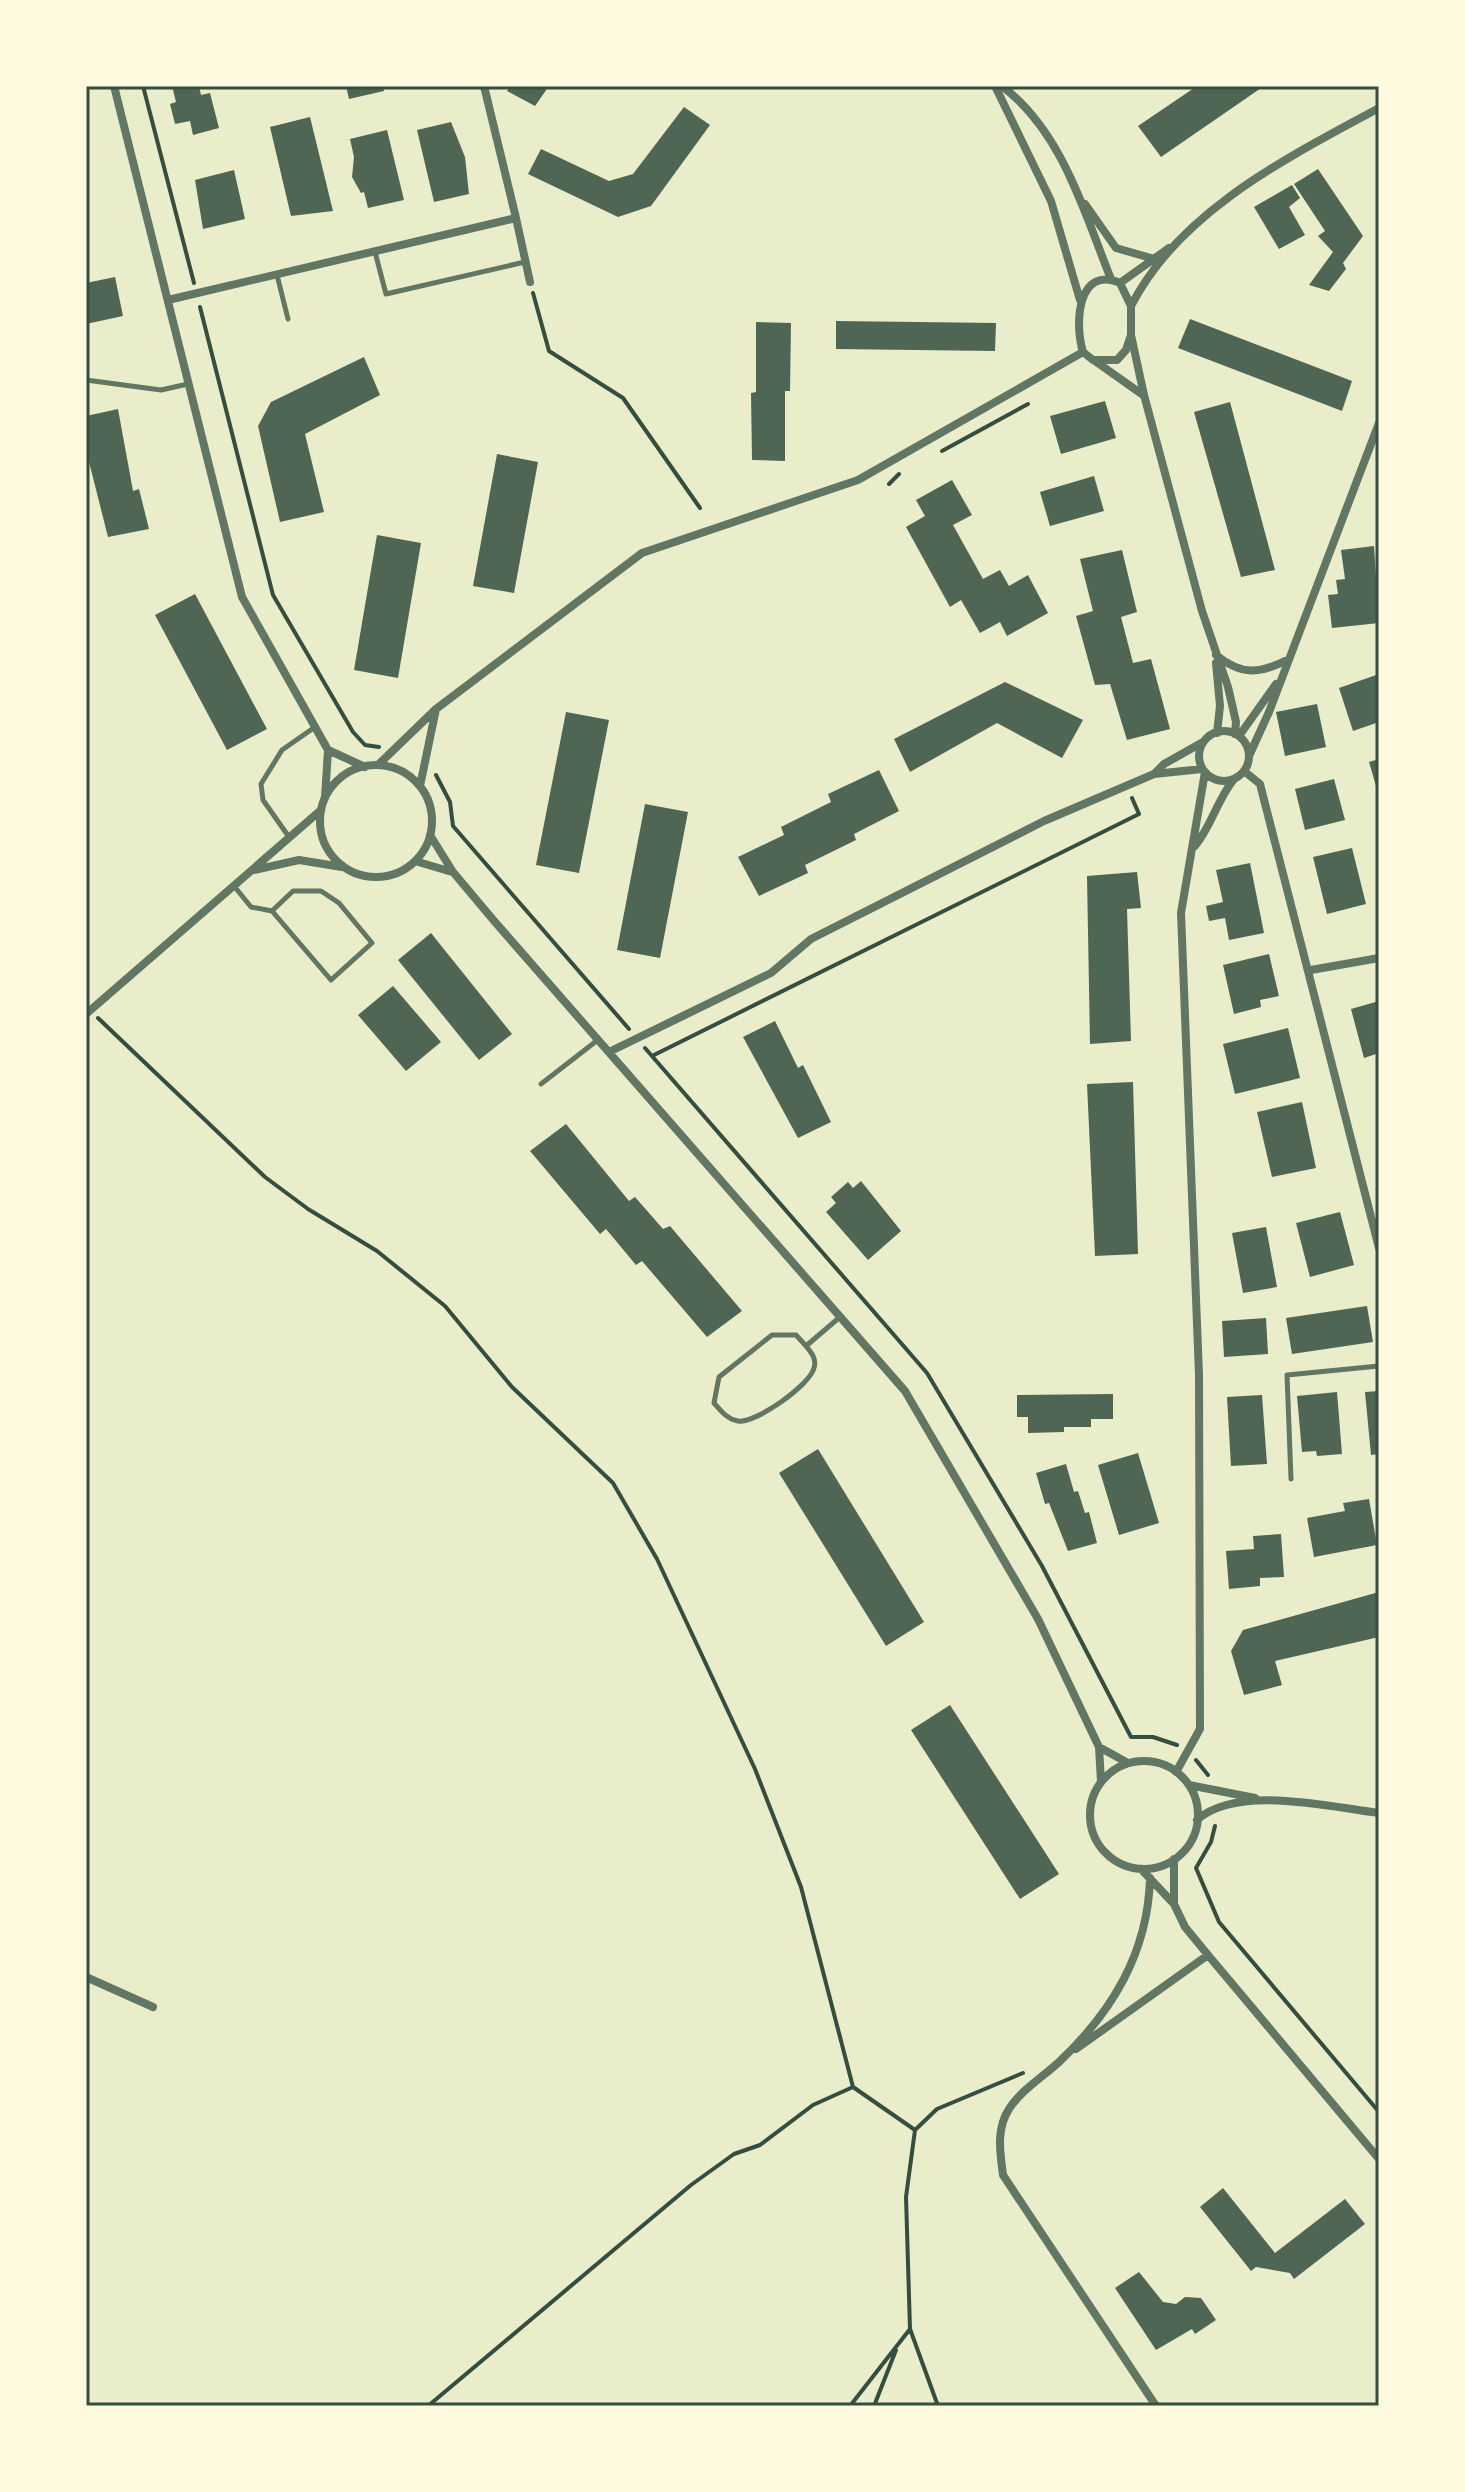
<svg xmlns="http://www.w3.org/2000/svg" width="1465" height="2492" font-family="Lato,sans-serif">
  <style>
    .building { fill: #4f6655 }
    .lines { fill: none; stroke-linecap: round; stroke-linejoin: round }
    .path { stroke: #344e41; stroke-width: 4 }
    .service { stroke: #617663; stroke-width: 5 }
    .minor { stroke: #617663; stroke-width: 8 }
    .neatline { fill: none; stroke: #344e41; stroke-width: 3 }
  </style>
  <rect width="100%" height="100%" fill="#e9edc9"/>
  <!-- building -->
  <path class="building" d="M 172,86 L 199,86 L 201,95 L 210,93 L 219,128 L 193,135 L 190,121 L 175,124 L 170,104 L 176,102 Z
    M 346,86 L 383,86 L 384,91 L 349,99 Z
    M 511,86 L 549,86 L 535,106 L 507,91 Z
    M 1197,86 L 1264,86 L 1161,157 L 1138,126 Z
    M 684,107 L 710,125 L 651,206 L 618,217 L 528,174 L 541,149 L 609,181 L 633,174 Z
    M 310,117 L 333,211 L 291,216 L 270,127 Z
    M 451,122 L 465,157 L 469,194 L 434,202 L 417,130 Z
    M 387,130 L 404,200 L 368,208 L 364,192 L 361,193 L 352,177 L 354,157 L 350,139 Z
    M 1318,169 L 1363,236 L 1343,263 L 1346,269 L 1329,291 L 1309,285 L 1333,252 L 1318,236 L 1325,231 L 1294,184 Z
    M 234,170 L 245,219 L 203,229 L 195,180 Z
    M 1292,185 L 1300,198 L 1289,207 L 1305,235 L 1279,249 L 1254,207 Z
    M 115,277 L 123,316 L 86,324 L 86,283 Z
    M 1190,319 L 1352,381 L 1342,411 L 1178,348 Z
    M 836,321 L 996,323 L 995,351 L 836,349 Z
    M 756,322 L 791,323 L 790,391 L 785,391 L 785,461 L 752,460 L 751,393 L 756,392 Z
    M 364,357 L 380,395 L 305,434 L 324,512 L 280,522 L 258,426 L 271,402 Z
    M 1105,401 L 1116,438 L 1061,454 L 1050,416 Z
    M 1230,402 L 1275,570 L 1241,577 L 1194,412 Z
    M 118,409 L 133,491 L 139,489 L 149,529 L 108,537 L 86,450 L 86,416 Z
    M 497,454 L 538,462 L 514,593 L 473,586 Z
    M 1094,476 L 1104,511 L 1050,526 L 1040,492 Z
    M 952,480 L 972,515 L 953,525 L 983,579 L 1000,570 L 1009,586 L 1028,575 L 1048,613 L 1007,636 L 1000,622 L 980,633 L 961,600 L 950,607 L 906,527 L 925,516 L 916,500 Z
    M 377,535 L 421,543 L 398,678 L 354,670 Z
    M 1374,546 L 1379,623 L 1332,628 L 1328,595 L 1338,594 L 1336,580 L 1345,579 L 1341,550 Z
    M 1122,550 L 1137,612 L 1121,617 L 1133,663 L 1151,659 L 1170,729 L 1127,740 L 1110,684 L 1095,685 L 1076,616 L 1093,611 L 1080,559 Z
    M 195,594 L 267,729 L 227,750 L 155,615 Z
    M 1379,674 L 1379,722 L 1353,731 L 1339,688 Z
    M 1005,682 L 1083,720 L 1062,758 L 997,723 L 910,772 L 894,739 Z
    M 1317,704 L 1326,747 L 1285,756 L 1276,712 Z
    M 566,712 L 609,720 L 579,873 L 536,865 Z
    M 1379,759 L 1379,793 L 1378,793 L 1369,762 Z
    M 879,770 L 899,811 L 854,834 L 856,840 L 805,865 L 808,873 L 759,896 L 738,857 L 784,835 L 781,827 L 831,802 L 828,794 Z
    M 1334,779 L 1345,820 L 1305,830 L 1295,789 Z
    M 645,804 L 688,812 L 660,958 L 617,950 Z
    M 1352,848 L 1366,904 L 1327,914 L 1313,857 Z
    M 1250,863 L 1264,933 L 1229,940 L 1225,918 L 1209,921 L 1206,906 L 1223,902 L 1216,870 Z
    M 1137,872 L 1141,908 L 1127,909 L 1131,1041 L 1090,1044 L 1087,876 Z
    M 431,933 L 512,1034 L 479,1060 L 398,960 Z
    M 1269,954 L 1279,996 L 1260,1000 L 1261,1007 L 1234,1014 L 1223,965 Z
    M 393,986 L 441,1042 L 406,1071 L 358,1015 Z
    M 1379,1001 L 1379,1053 L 1364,1058 L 1351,1009 Z
    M 775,1021 L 798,1068 L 803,1065 L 831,1122 L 798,1138 L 743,1037 Z
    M 1288,1028 L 1300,1078 L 1235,1094 L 1223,1044 Z
    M 1133,1082 L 1138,1254 L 1095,1256 L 1087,1084 Z
    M 1302,1102 L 1316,1168 L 1272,1177 L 1257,1112 Z
    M 566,1124 L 629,1201 L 635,1197 L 663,1229 L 670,1226 L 742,1311 L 707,1337 L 642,1261 L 636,1265 L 606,1229 L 600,1234 L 530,1151 Z
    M 861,1181 L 901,1231 L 868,1260 L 826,1212 L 836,1203 L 831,1197 L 848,1182 L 853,1188 Z
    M 1340,1212 L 1354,1265 L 1310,1277 L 1296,1223 Z
    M 1266,1227 L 1277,1287 L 1243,1293 L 1232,1233 Z
    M 1367,1306 L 1373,1342 L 1292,1354 L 1286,1318 Z
    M 1266,1318 L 1268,1354 L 1224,1357 L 1222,1321 Z
    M 1379,1391 L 1379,1454 L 1371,1455 L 1365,1392 Z
    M 1337,1392 L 1342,1454 L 1317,1456 L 1316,1451 L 1302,1452 L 1297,1396 Z
    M 1113,1394 L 1113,1419 L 1091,1419 L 1091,1427 L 1064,1427 L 1064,1432 L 1028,1433 L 1028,1417 L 1017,1417 L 1017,1395 Z
    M 1262,1395 L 1267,1464 L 1231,1466 L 1227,1397 Z
    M 818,1449 L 924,1622 L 886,1646 L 779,1473 Z
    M 1138,1453 L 1159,1523 L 1119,1535 L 1098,1465 Z
    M 1066,1464 L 1074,1492 L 1078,1491 L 1085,1513 L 1089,1512 L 1097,1543 L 1068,1551 L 1049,1503 L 1045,1504 L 1036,1473 Z
    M 1369,1499 L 1377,1545 L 1314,1557 L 1307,1518 L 1345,1511 L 1343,1503 Z
    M 1281,1534 L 1284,1577 L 1260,1578 L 1260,1586 L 1229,1589 L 1226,1551 L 1254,1549 L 1253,1536 Z
    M 1379,1592 L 1379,1637 L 1275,1661 L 1282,1685 L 1244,1695 L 1231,1651 L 1243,1630 Z
    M 950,1705 L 1059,1874 L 1020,1899 L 911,1730 Z
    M 1223,2188 L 1275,2253 L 1345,2199 L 1365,2224 L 1294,2279 L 1290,2273 L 1256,2267 L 1251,2271 L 1200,2207 Z
    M 1139,2272 L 1163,2302 L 1176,2304 L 1185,2297 L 1201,2298 L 1216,2320 L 1195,2334 L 1192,2329 L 1156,2350 L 1115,2288 Z"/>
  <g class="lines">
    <!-- path -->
    <path class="path" d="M 143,86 L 194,283
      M 533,293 L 549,351 L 623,398 L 700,508
      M 200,307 L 273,595 L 353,732 L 365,745 L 379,747
      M 942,451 L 1028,404
      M 889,484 L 899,474
      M 436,775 L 450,802 L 453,826 L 629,1029
      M 98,1018 L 265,1177 L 308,1209 L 377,1251 L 445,1306 L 512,1387 L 613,1483 L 657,1559 L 755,1769 L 801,1887 L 853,2087 L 915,2130
      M 645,1048 L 927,1373 L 1042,1566 L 1131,1737 L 1153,1737 L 1177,1745
      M 652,1056 L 1139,814 L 1132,798
      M 1196,1760 L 1208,1775
      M 1215,1826 L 1211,1842 L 1196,1868 L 1219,1922 L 1379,2112
      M 428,2406 L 691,2185 L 734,2154 L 760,2145 L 813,2105 L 853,2087
      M 850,2406 L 910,2329
      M 874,2406 L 896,2350
      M 938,2406 L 910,2329 L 906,2197 L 915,2130 L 937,2109 L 1023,2073"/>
    <!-- service -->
    <path class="service" d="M 375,252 L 386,294 L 525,262
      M 277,275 L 288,319
      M 86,380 L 161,390 L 188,384
      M 289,837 L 263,800 L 261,784 L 282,750 L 315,727
      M 234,886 L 251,907 L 272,911 L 331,980 L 372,943 L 339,903 L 321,891 L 293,891 L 272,911
      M 541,1084 L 599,1039
      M 806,1346 C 811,1352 817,1359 814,1368 C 810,1385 755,1424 738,1421 C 727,1419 721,1411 714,1403 L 719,1377 L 772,1335 L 796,1335 L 806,1346 L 840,1317
      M 1291,1479 L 1287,1375 L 1379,1366"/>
    <!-- minor -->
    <path class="minor" d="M 114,86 L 242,597 L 328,750 L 325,798
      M 995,86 L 1051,201 L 1080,300
      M 1002,86 C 1063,133 1083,210 1111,279
      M 1085,204 L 1116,248 L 1151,258
      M 516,218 L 530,282
      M 1120,283 L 1169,248
      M 168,300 L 516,218 L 484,86
      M 1131,306 C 1180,210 1289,157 1379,108
      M 1131,335 L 1126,350 L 1117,360 L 1093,360 L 1083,352 C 1074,323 1078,265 1120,283 L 1131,306 L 1131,335 L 1144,395 L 1202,611 L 1228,687 L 1236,722 L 1235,734
      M 1095,361 L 1143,395
      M 1216,655 C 1242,676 1260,674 1289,659
      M 1216,663 L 1220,706 L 1217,733
      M1199 756a25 25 0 1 1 50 0a25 25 0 1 1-50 0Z
      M 1239,736 L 1276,684
      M 328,750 L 365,767
      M 1249,756 L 1269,712 L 1379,423
      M 378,765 L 436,709 L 642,553 L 858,480 L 1083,352
      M320 821a56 56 0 1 1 112 0a56 56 0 1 1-112 0Z
      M 1244,771 L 1260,784 L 1379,1248
      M 1155,773 L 1164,764 L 1203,742
      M 420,786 L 436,709
      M 430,835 L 453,872 L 495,922 L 905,1391 L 1038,1619 L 1099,1747 L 1101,1782
      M 1195,846 C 1212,825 1217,800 1234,779
      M 415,861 L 452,872
      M 254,870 L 299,860 L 342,867
      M 1311,970 L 1379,958
      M 86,1014 L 321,810
      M 611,1051 L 771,973 L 811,939 L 1044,821 L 1154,774 L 1202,769
      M 1099,1747 L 1128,1763
      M1090 1815a54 54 0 1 1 108 0a54 54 0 1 1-108 0Z
      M 1176,1772 L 1200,1729 L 1199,1375 L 1181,913 L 1205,772
      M 1189,1785 L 1255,1798
      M 1197,1820 C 1237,1784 1329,1807 1379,1813
      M 1141,1869 L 1174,1904 L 1185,1927 L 1208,1955 L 1379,2159
      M 1150,1878 C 1148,1953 1112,2012 1059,2062 C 1044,2076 1020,2091 1009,2109 C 996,2129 1000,2152 1003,2175 L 1156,2406
      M 1174,1903 L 1174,1859
      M 86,1977 L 153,2007
      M 1076,2049 L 1208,1955"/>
  </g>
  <!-- border -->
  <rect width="1465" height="2492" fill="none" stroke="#fefae0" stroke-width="176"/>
  <rect x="88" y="88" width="1289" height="2316" class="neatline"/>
</svg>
